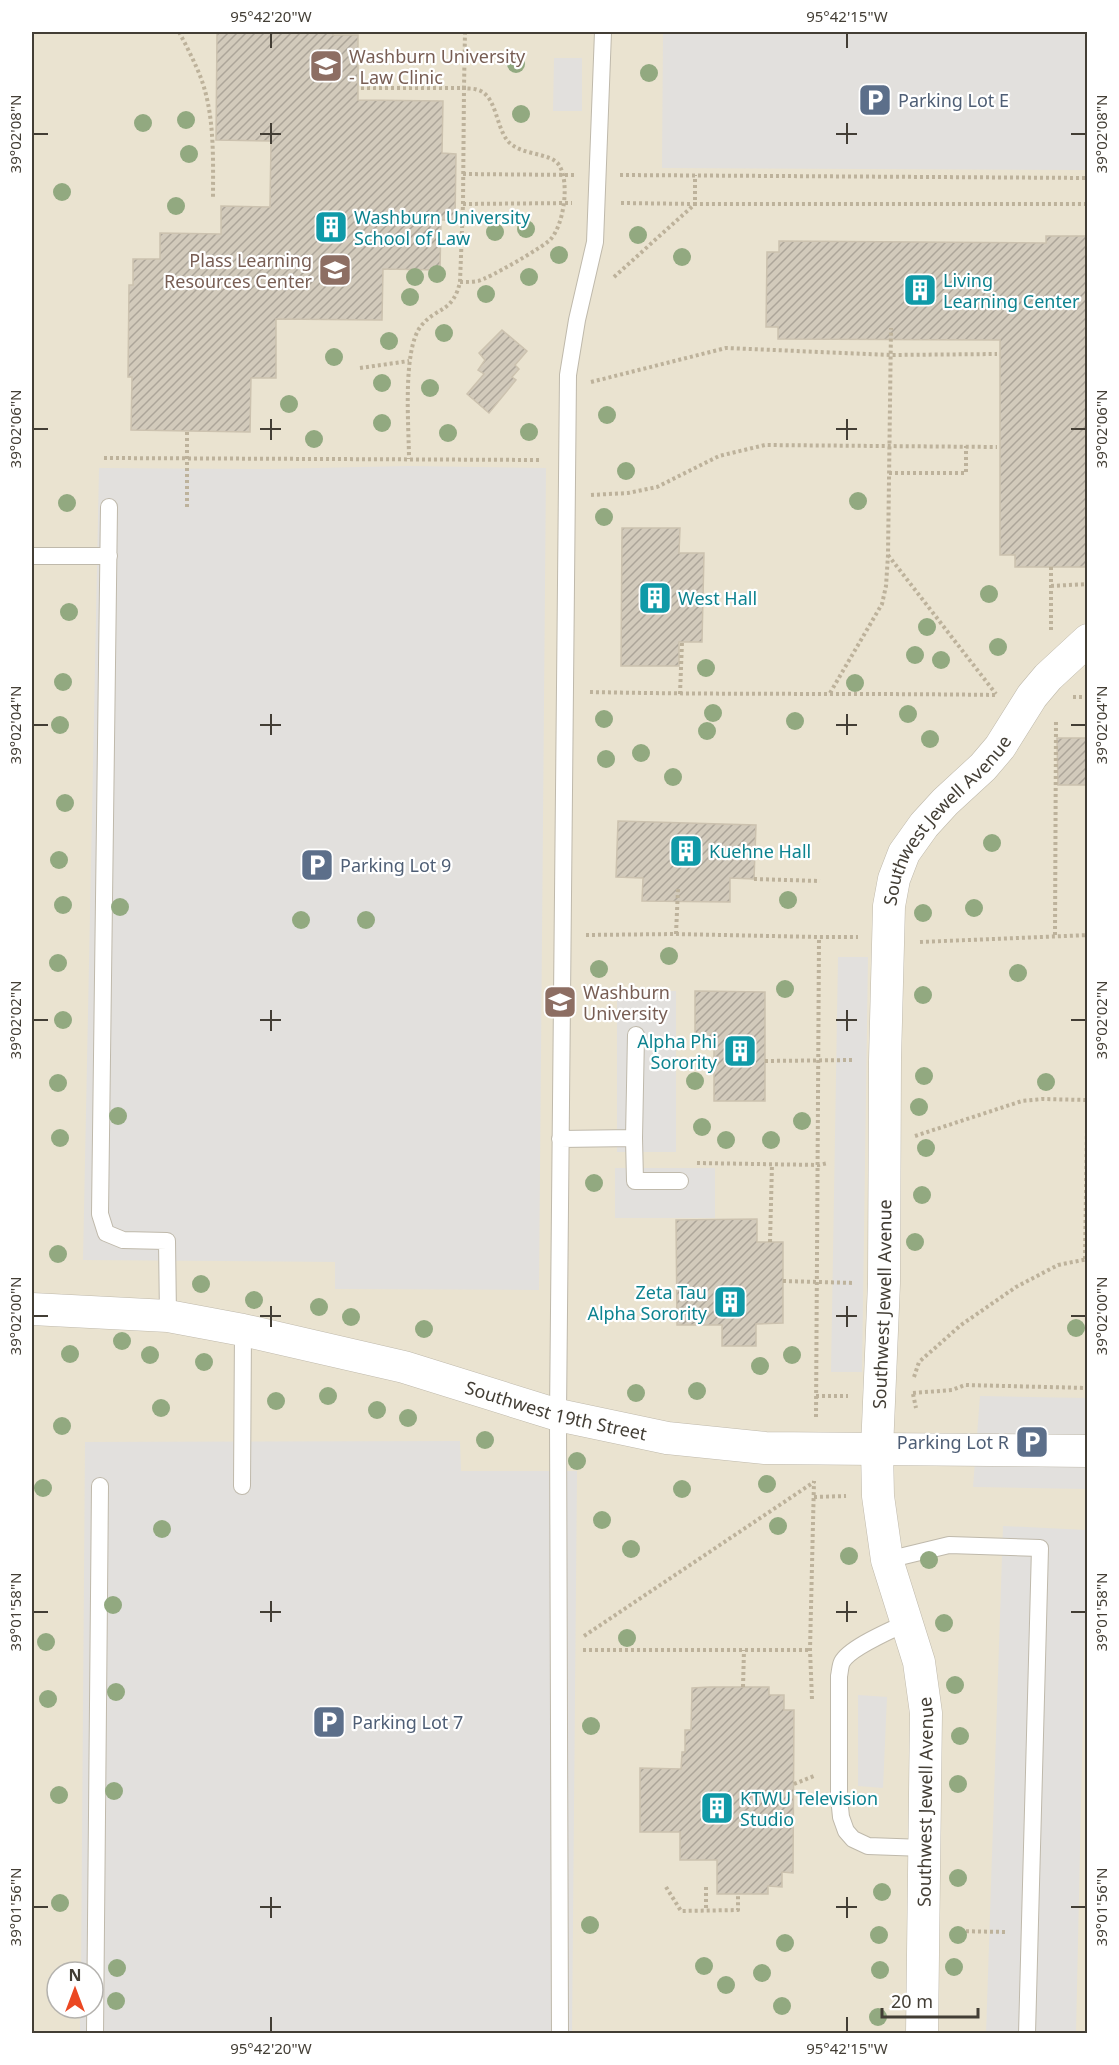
<svg xmlns="http://www.w3.org/2000/svg" width="1119" height="2065" font-family="'Noto Sans',sans-serif">
  <style>
    .education { fill: #eae3d0; fill-rule: evenodd }
    .parking { fill: #e2e0dd }
    .building { fill: url(#building-hatch); stroke: #ccc2af; stroke-width: 1.5 }
    .lines { fill: none; stroke-linecap: round; stroke-linejoin: round }
    .service-casing { stroke: #bfb9ab; stroke-width: 18 }
    .minor-casing { stroke: #bfb9ab; stroke-width: 33 }
    .path { stroke: #bdb29b; stroke-width: 4; stroke-dasharray: 3 3; stroke-linecap: butt }
    .service { stroke: #fff; stroke-width: 16 }
    .minor { stroke: #fff; stroke-width: 32 }
    .tree { fill: #92a980 }
    .ticks { fill: none; stroke: #433e35; stroke-width: 2 }
    .labels { text-anchor: middle; dominant-baseline: central; stroke-width: 4.5; stroke-linejoin: round; paint-order: stroke }
    .education-label { font-size: 18px; fill: #785e54; stroke: #fff; text-anchor: start }
    .service-label { font-size: 18px; fill: #4e5e75; stroke: #fff; text-anchor: start }
    .culture-label { font-size: 18px; fill: #0d838f; stroke: #fff; text-anchor: start }
    .street-label { font-size: 18px; fill: #433e35; stroke: #fff }
    .neatline { fill: none; stroke: #433e35; stroke-width: 2 }
    .ticks-label { font-size: 15px; text-anchor: middle; fill: #433e35 }
  </style>
  <defs>
    <pattern id="building-hatch" width="6" height="6" patternUnits="userSpaceOnUse" patternTransform="scale(1.5)"><rect width="6" height="6" fill="#d2cabb"/><path d="M-1 1l2-2M0 6l6-6M5 7l2-2" fill="none" stroke="#aca599"/></pattern>
  </defs>
  <rect width="100%" height="100%" fill="#f1eee5"/>
  <!-- education -->
  <path class="education" d="M 32,32 L 1087,32 L 1087,2033 L 32,2034 ZM 57,1972 L 93,1972 L 93,2008 L 57,2008 Z"/>
  <!-- parking -->
  <path class="parking" d="M 663,32 L 1087,32 L 1087,170 L 662,168 Z
    M 554,58 L 582,58 L 582,111 L 553,111 Z
    M 409,466 L 546,468 L 539,1290 L 335,1289 L 335,1262 L 83,1260 L 99,468 L 269,469 Z
    M 838,957 L 868,957 L 862,1372 L 831,1372 Z
    M 617,991 L 676,991 L 676,1152 L 617,1152 Z
    M 615,1168 L 715,1168 L 715,1218 L 615,1218 Z
    M 980,1396 L 1087,1398 L 1087,1489 L 973,1487 Z
    M 460,1441 L 461,1471 L 577,1471 L 572,2033 L 80,2034 L 80,2008 L 93,2008 L 93,1972 L 81,1972 L 85,1442 Z
    M 1003,1526 L 1087,1530 L 1076,2033 L 986,2034 Z
    M 858,1695 L 887,1697 L 883,1788 L 858,1786 Z"/>
  <!-- building -->
  <path class="building" d="M 217,32 L 333,32 L 333,35 L 358,35 L 358,100 L 443,101 L 442,153 L 456,154 L 455,220 L 441,220 L 440,270 L 383,269 L 382,320 L 276,319 L 276,378 L 251,378 L 250,432 L 131,430 L 132,377 L 128,377 L 129,285 L 133,285 L 133,259 L 160,259 L 160,233 L 221,234 L 221,206 L 270,207 L 271,141 L 216,140 Z
    M 1046,236 L 1088,236 L 1088,567 L 1015,567 L 1015,555 L 1000,555 L 1000,340 L 778,339 L 778,327 L 766,327 L 767,252 L 779,252 L 779,241 L 1046,243 Z
    M 502,330 L 527,351 L 515,365 L 519,369 L 512,377 L 516,380 L 489,413 L 467,394 L 484,374 L 478,370 L 485,360 L 479,353 Z
    M 622,528 L 680,528 L 679,553 L 704,553 L 702,642 L 679,642 L 679,666 L 621,666 Z
    M 1057,738 L 1088,738 L 1088,785 L 1058,785 Z
    M 618,821 L 756,825 L 754,879 L 730,878 L 730,902 L 642,901 L 643,878 L 616,877 Z
    M 695,991 L 765,992 L 765,1101 L 714,1101 L 714,1040 L 695,1040 Z
    M 757,1219 L 757,1242 L 783,1242 L 783,1323 L 756,1324 L 756,1346 L 722,1346 L 722,1325 L 677,1325 L 676,1220 Z
    M 710,1687 L 769,1687 L 769,1695 L 784,1695 L 784,1710 L 794,1710 L 793,1873 L 782,1872 L 782,1887 L 768,1886 L 768,1894 L 717,1894 L 717,1860 L 680,1860 L 680,1832 L 640,1832 L 640,1768 L 681,1769 L 682,1752 L 685,1752 L 685,1730 L 691,1730 L 692,1688 Z"/>
  <g class="lines">
    <defs>
      <path id="service" d="M 109,507 L 100,1214 L 106,1233 L 123,1240 L 167,1241 L 168,1316
        M 32,556 L 109,556
        M 634,1138 L 635,1181 L 680,1181
        M 560,1139 L 634,1138 L 636,1035
        M 242,1486 L 243,1330
        M 887,1560 L 949,1545 L 1040,1548 L 1027,2034
        M 908,1622 C 892,1630 850,1647 842,1662 C 840,1666 840,1672 839,1676 L 839,1797 L 841,1817 L 846,1831 L 853,1839 L 868,1846 L 924,1848
        M 95,2034 L 100,1486
        M 560,2034 L 558,1415 L 568,375 L 577,320 L 595,242 L 603,32"/>
      <g id="minor">
        <path id="s1" d="M 32,1309 L 168,1316 L 243,1330 L 404,1367 L 558,1415 L 667,1438 L 765,1448 L 1088,1451"/>
        <path id="s2" d="M 922,2034 L 926,1713 L 919,1662 L 887,1560 L 878,1496 L 877,1449 L 884,1283 L 885,1060 L 889,906 L 894,879 L 904,853 L 924,825 L 945,802 L 983,767 L 1000,747 L 1032,696 L 1048,677 L 1088,640"/>
      </g>
    </defs>
    <!-- service casing -->
    <use href="#service" class="service-casing"/>
    <!-- minor casing -->
    <use href="#minor" class="minor-casing"/>
    <!-- path -->
    <path class="path" d="M 179,32 C 186,45 193,59 199,73 C 215,112 213,157 213,198
      M 361,88 L 464,88 L 463,204 L 460,282 C 453,313 436,307 421,326 C 402,350 409,427 409,459
      M 463,174 L 575,175
      M 620,175 L 1088,178
      M 621,203 L 695,204 L 695,175
      M 463,204 L 572,203
      M 614,277 L 695,204 L 1088,204
      M 460,282 C 466,282 472,282 478,281 C 488,279 543,247 550,240 C 564,225 570,182 559,165 C 551,152 519,156 507,140 C 496,126 496,95 478,90 C 473,88 468,89 464,88 L 465,32
      M 360,368 L 409,361
      M 591,382 L 726,348 L 891,355 L 997,354
      M 104,458 L 542,460
      M 889,473 L 966,473 L 966,446
      M 591,495 L 628,493 L 657,487 L 719,456 L 765,445 L 997,447
      M 187,507 L 187,431
      M 888,555 L 996,694
      M 1051,567 L 1051,630
      M 1051,586 L 1088,584
      M 590,692 C 725,695 861,693 996,695
      M 830,693 L 882,604 L 886,586 L 888,555 L 891,328
      M 680,694 L 682,642
      M 1073,697 L 1088,697
      M 754,879 L 820,881
      M 676,934 L 678,889
      M 586,935 L 676,934 L 819,937 L 858,937
      M 1055,935 L 1056,720
      M 920,942 L 1088,935
      M 765,1061 L 854,1060
      M 915,1136 L 1022,1101 L 1042,1099 L 1088,1100
      M 697,1163 L 819,1165 L 828,1163
      M 770,1242 L 772,1164
      M 1085,1259 L 1088,1060
      M 783,1281 L 854,1283
      M 914,1377 L 919,1362 L 961,1325 L 1016,1287 L 1058,1265 L 1088,1259
      M 913,1393 L 952,1390 L 965,1385 L 1088,1388
      M 913,1394 L 916,1408
      M 816,1396 L 848,1396
      M 816,1417 L 819,937
      M 814,1497 L 846,1496
      M 584,1636 L 814,1482
      M 583,1650 L 810,1650
      M 743,1687 L 744,1650
      M 812,1699 L 810,1650 L 814,1481
      M 794,1784 L 814,1776
      M 666,1887 L 681,1911 L 738,1910 L 738,1894
      M 706,1887 L 706,1910
      M 954,1931 L 1006,1932"/>
    <!-- service -->
    <use href="#service" class="service"/>
    <!-- minor -->
    <use href="#minor" class="minor"/>
  </g>
  <!-- trees -->
  <g class="tree">
    <circle cx="516" cy="64" r="9"/>
    <circle cx="649" cy="73" r="9"/>
    <circle cx="521" cy="114" r="9"/>
    <circle cx="186" cy="120" r="9"/>
    <circle cx="143" cy="123" r="9"/>
    <circle cx="189" cy="154" r="9"/>
    <circle cx="62" cy="192" r="9"/>
    <circle cx="176" cy="206" r="9"/>
    <circle cx="526" cy="229" r="9"/>
    <circle cx="495" cy="232" r="9"/>
    <circle cx="638" cy="235" r="9"/>
    <circle cx="559" cy="255" r="9"/>
    <circle cx="682" cy="257" r="9"/>
    <circle cx="437" cy="274" r="9"/>
    <circle cx="415" cy="277" r="9"/>
    <circle cx="529" cy="277" r="9"/>
    <circle cx="486" cy="294" r="9"/>
    <circle cx="410" cy="297" r="9"/>
    <circle cx="444" cy="333" r="9"/>
    <circle cx="389" cy="341" r="9"/>
    <circle cx="334" cy="357" r="9"/>
    <circle cx="382" cy="383" r="9"/>
    <circle cx="430" cy="388" r="9"/>
    <circle cx="289" cy="404" r="9"/>
    <circle cx="607" cy="415" r="9"/>
    <circle cx="382" cy="423" r="9"/>
    <circle cx="529" cy="432" r="9"/>
    <circle cx="448" cy="433" r="9"/>
    <circle cx="314" cy="439" r="9"/>
    <circle cx="626" cy="471" r="9"/>
    <circle cx="858" cy="501" r="9"/>
    <circle cx="67" cy="503" r="9"/>
    <circle cx="604" cy="517" r="9"/>
    <circle cx="989" cy="594" r="9"/>
    <circle cx="69" cy="612" r="9"/>
    <circle cx="927" cy="627" r="9"/>
    <circle cx="998" cy="647" r="9"/>
    <circle cx="915" cy="655" r="9"/>
    <circle cx="941" cy="660" r="9"/>
    <circle cx="706" cy="668" r="9"/>
    <circle cx="63" cy="682" r="9"/>
    <circle cx="855" cy="683" r="9"/>
    <circle cx="713" cy="713" r="9"/>
    <circle cx="908" cy="714" r="9"/>
    <circle cx="604" cy="719" r="9"/>
    <circle cx="795" cy="721" r="9"/>
    <circle cx="60" cy="725" r="9"/>
    <circle cx="707" cy="731" r="9"/>
    <circle cx="930" cy="739" r="9"/>
    <circle cx="641" cy="753" r="9"/>
    <circle cx="606" cy="759" r="9"/>
    <circle cx="673" cy="777" r="9"/>
    <circle cx="65" cy="803" r="9"/>
    <circle cx="992" cy="843" r="9"/>
    <circle cx="59" cy="860" r="9"/>
    <circle cx="788" cy="900" r="9"/>
    <circle cx="63" cy="905" r="9"/>
    <circle cx="120" cy="907" r="9"/>
    <circle cx="974" cy="908" r="9"/>
    <circle cx="923" cy="913" r="9"/>
    <circle cx="301" cy="920" r="9"/>
    <circle cx="366" cy="920" r="9"/>
    <circle cx="669" cy="956" r="9"/>
    <circle cx="58" cy="963" r="9"/>
    <circle cx="599" cy="969" r="9"/>
    <circle cx="1018" cy="973" r="9"/>
    <circle cx="785" cy="989" r="9"/>
    <circle cx="923" cy="995" r="9"/>
    <circle cx="63" cy="1020" r="9"/>
    <circle cx="924" cy="1076" r="9"/>
    <circle cx="695" cy="1081" r="9"/>
    <circle cx="1046" cy="1082" r="9"/>
    <circle cx="58" cy="1083" r="9"/>
    <circle cx="919" cy="1107" r="9"/>
    <circle cx="118" cy="1116" r="9"/>
    <circle cx="802" cy="1121" r="9"/>
    <circle cx="702" cy="1127" r="9"/>
    <circle cx="60" cy="1138" r="9"/>
    <circle cx="726" cy="1140" r="9"/>
    <circle cx="771" cy="1140" r="9"/>
    <circle cx="926" cy="1148" r="9"/>
    <circle cx="594" cy="1183" r="9"/>
    <circle cx="922" cy="1195" r="9"/>
    <circle cx="915" cy="1242" r="9"/>
    <circle cx="58" cy="1254" r="9"/>
    <circle cx="201" cy="1284" r="9"/>
    <circle cx="254" cy="1300" r="9"/>
    <circle cx="319" cy="1307" r="9"/>
    <circle cx="351" cy="1317" r="9"/>
    <circle cx="1076" cy="1328" r="9"/>
    <circle cx="424" cy="1329" r="9"/>
    <circle cx="122" cy="1341" r="9"/>
    <circle cx="70" cy="1354" r="9"/>
    <circle cx="150" cy="1355" r="9"/>
    <circle cx="792" cy="1355" r="9"/>
    <circle cx="204" cy="1362" r="9"/>
    <circle cx="760" cy="1366" r="9"/>
    <circle cx="697" cy="1391" r="9"/>
    <circle cx="636" cy="1393" r="9"/>
    <circle cx="328" cy="1396" r="9"/>
    <circle cx="276" cy="1401" r="9"/>
    <circle cx="161" cy="1408" r="9"/>
    <circle cx="377" cy="1410" r="9"/>
    <circle cx="408" cy="1418" r="9"/>
    <circle cx="62" cy="1426" r="9"/>
    <circle cx="485" cy="1440" r="9"/>
    <circle cx="577" cy="1461" r="9"/>
    <circle cx="767" cy="1484" r="9"/>
    <circle cx="43" cy="1488" r="9"/>
    <circle cx="682" cy="1489" r="9"/>
    <circle cx="602" cy="1520" r="9"/>
    <circle cx="778" cy="1526" r="9"/>
    <circle cx="162" cy="1529" r="9"/>
    <circle cx="631" cy="1549" r="9"/>
    <circle cx="849" cy="1556" r="9"/>
    <circle cx="929" cy="1560" r="9"/>
    <circle cx="113" cy="1605" r="9"/>
    <circle cx="944" cy="1623" r="9"/>
    <circle cx="627" cy="1638" r="9"/>
    <circle cx="46" cy="1642" r="9"/>
    <circle cx="955" cy="1685" r="9"/>
    <circle cx="116" cy="1692" r="9"/>
    <circle cx="48" cy="1699" r="9"/>
    <circle cx="591" cy="1726" r="9"/>
    <circle cx="960" cy="1736" r="9"/>
    <circle cx="958" cy="1784" r="9"/>
    <circle cx="114" cy="1791" r="9"/>
    <circle cx="59" cy="1795" r="9"/>
    <circle cx="958" cy="1878" r="9"/>
    <circle cx="882" cy="1892" r="9"/>
    <circle cx="60" cy="1903" r="9"/>
    <circle cx="590" cy="1925" r="9"/>
    <circle cx="879" cy="1935" r="9"/>
    <circle cx="958" cy="1935" r="9"/>
    <circle cx="785" cy="1943" r="9"/>
    <circle cx="704" cy="1966" r="9"/>
    <circle cx="954" cy="1967" r="9"/>
    <circle cx="117" cy="1968" r="9"/>
    <circle cx="880" cy="1970" r="9"/>
    <circle cx="762" cy="1973" r="9"/>
    <circle cx="726" cy="1985" r="9"/>
    <circle cx="116" cy="2001" r="9"/>
    <circle cx="782" cy="2006" r="9"/>
    <circle cx="878" cy="2017" r="9"/>
  </g>
  <!-- ticks -->
  <path class="ticks" d="M 271,33 L 271,48M 847,33 L 847,48M 271,123 L 271,144M 847,123 L 847,144M 33,134 L 48,134M 260,134 L 281,134M 836,134 L 857,134M 1071,134 L 1086,134M 271,419 L 271,440M 847,419 L 847,440M 33,429 L 48,429M 260,429 L 281,429M 836,429 L 857,429M 1071,429 L 1086,429M 271,714 L 271,735M 847,714 L 847,735M 33,725 L 48,725M 260,725 L 281,725M 836,725 L 857,725M 1071,725 L 1086,725M 271,1010 L 271,1031M 847,1010 L 847,1031M 33,1020 L 48,1020M 260,1020 L 281,1020M 836,1020 L 857,1020M 1071,1020 L 1086,1020M 271,1306 L 271,1327M 847,1306 L 847,1327M 33,1316 L 48,1316M 260,1316 L 281,1316M 836,1316 L 857,1316M 1071,1316 L 1086,1316M 271,1601 L 271,1622M 847,1601 L 847,1622M 33,1612 L 48,1612M 260,1612 L 281,1612M 836,1612 L 857,1612M 1071,1612 L 1086,1612M 271,1897 L 271,1918M 847,1897 L 847,1918M 33,1907 L 48,1907M 260,1907 L 281,1907M 836,1907 L 857,1907M 1071,1907 L 1086,1907M 271,2017 L 271,2032M 847,2017 L 847,2032"/>
  <!-- icons -->
  <defs>
    <symbol id="school-square" viewBox="-11 -11 22 22"><rect x="-9" y="-9" width="18" height="18" rx="4" fill="#8d6e63" stroke="#fff"/><path d="M0-5L7-2L0 1L-7-2ZM-4 1L0 2.5L4 1V4Q0 6-4 4Z" fill="#fff"/></symbol>
    <symbol id="parking-square" viewBox="-11 -11 22 22"><rect x="-9" y="-9" width="18" height="18" rx="4" fill="#5c6f8a" stroke="#fff"/><path d="M-3.5-5.5H1a3.5 3.5 0 0 1 0 7H-1V5.5H-3.5ZM-1-3.4V-.6H.8a1.4 1.4 0 0 0 0-2.8Z" fill="#fff"/></symbol>
    <symbol id="building-square" viewBox="-11 -11 22 22"><rect x="-9" y="-9" width="18" height="18" rx="4" fill="#0f9aa8" stroke="#fff"/><path d="M-4-6H4V6H1V3H-1V6H-4ZM-2.5-4.3h1.7v1.8h-1.7ZM.8-4.3h1.7v1.8H.8ZM-2.5-1h1.7V.8h-1.7ZM.8-1h1.7V.8H.8Z" fill="#fff"/></symbol>
    <symbol id="university-square" viewBox="-11 -11 22 22"><rect x="-9" y="-9" width="18" height="18" rx="4" fill="#8d6e63" stroke="#fff"/><path d="M0-5L7-2L0 1L-7-2ZM-4 1L0 2.5L4 1V4Q0 6-4 4Z" fill="#fff"/></symbol>
  </defs>
  <g fill-rule="evenodd">
    <use href="#school-square" x="307" y="47" width="38" height="38"/>
    <use href="#parking-square" x="856" y="81" width="38" height="38"/>
    <use href="#building-square" x="312" y="208" width="38" height="38"/>
    <use href="#school-square" x="316" y="251" width="38" height="38"/>
    <use href="#building-square" x="901" y="271" width="38" height="38"/>
    <use href="#building-square" x="636" y="579" width="38" height="38"/>
    <use href="#building-square" x="667" y="832" width="38" height="38"/>
    <use href="#parking-square" x="298" y="846" width="38" height="38"/>
    <use href="#university-square" x="541" y="983" width="38" height="38"/>
    <use href="#building-square" x="721" y="1032" width="38" height="38"/>
    <use href="#building-square" x="711" y="1283" width="38" height="38"/>
    <use href="#parking-square" x="1013" y="1423" width="38" height="38"/>
    <use href="#parking-square" x="310" y="1703" width="38" height="38"/>
    <use href="#building-square" x="698" y="1789" width="38" height="38"/>
  </g>
  <g class="labels">
    <!-- education labels -->
    <g class="education-label">
      <text x="349" y="56">Washburn University<tspan x="349" dy="21">- Law Clinic</tspan></text>
      <text x="312" y="260" text-anchor="end">Plass Learning<tspan x="312" dy="21">Resources Center</tspan></text>
      <text x="583" y="992">Washburn<tspan x="583" dy="21">University</tspan></text>
    </g>
    <!-- service labels -->
    <g class="service-label">
      <text x="898" y="100">Parking Lot E</text>
      <text x="340" y="865">Parking Lot 9</text>
      <text x="1009" y="1442" text-anchor="end">Parking Lot R</text>
      <text x="352" y="1722">Parking Lot 7</text>
    </g>
    <!-- culture labels -->
    <g class="culture-label">
      <text x="354" y="217">Washburn University<tspan x="354" dy="21">School of Law</tspan></text>
      <text x="943" y="280">Living<tspan x="943" dy="21">Learning Center</tspan></text>
      <text x="678" y="598">West Hall</text>
      <text x="709" y="851">Kuehne Hall</text>
      <text x="717" y="1041" text-anchor="end">Alpha Phi<tspan x="717" dy="21">Sorority</tspan></text>
      <text x="707" y="1292" text-anchor="end">Zeta Tau<tspan x="707" dy="21">Alpha Sorority</tspan></text>
      <text x="740" y="1798">KTWU Television<tspan x="740" dy="21">Studio</tspan></text>
    </g>
    <!-- street labels -->
    <g class="street-label">
      <text stroke="none"><textPath href="#s2" startOffset="1240">Southwest Jewell Avenue</textPath></text>
      <text stroke="none"><textPath href="#s2" startOffset="736">Southwest Jewell Avenue</textPath></text>
      <text stroke="none"><textPath href="#s1" startOffset="536">Southwest 19th Street</textPath></text>
      <text stroke="none"><textPath href="#s2" startOffset="232">Southwest Jewell Avenue</textPath></text>
    </g>
  </g>
  <!-- border -->
  <rect width="1119" height="2065" fill="none" stroke="#ffffff" stroke-width="66"/>
  <!-- north arrow -->
  <g transform="translate(75 1990)"><circle r="28" fill="#ffffff" stroke="#b4b2ae" stroke-width="1.5"/>
  <path d="M0-4.5L10 22L0 15L-10 22Z" fill="#eb4823"/>
  <text y="-9" font-size="16" font-weight="bold" text-anchor="middle" fill="#433e35">N</text>
  </g>
  <!-- scale -->
  <path d="M882 2008v9h96v-9" fill="none" stroke="#433e35" stroke-width="3"/>
  <text x="891" y="2008" font-size="18" fill="#433e35" stroke="#ffffff" stroke-width="4.5" paint-order="stroke">20 m</text>
  <rect x="33" y="33" width="1053" height="1999" class="neatline"/>
  <g class="ticks-label">
    <text x="271" y="22">95°42'20"W</text>
    <text x="847" y="22">95°42'15"W</text>
    <text transform="translate(16 134) rotate(-90)" y="5">39°02'08"N</text>
    <text transform="translate(1102 134) rotate(-90)" y="5">39°02'08"N</text>
    <text transform="translate(16 429) rotate(-90)" y="5">39°02'06"N</text>
    <text transform="translate(1102 429) rotate(-90)" y="5">39°02'06"N</text>
    <text transform="translate(16 725) rotate(-90)" y="5">39°02'04"N</text>
    <text transform="translate(1102 725) rotate(-90)" y="5">39°02'04"N</text>
    <text transform="translate(16 1020) rotate(-90)" y="5">39°02'02"N</text>
    <text transform="translate(1102 1020) rotate(-90)" y="5">39°02'02"N</text>
    <text transform="translate(16 1316) rotate(-90)" y="5">39°02'00"N</text>
    <text transform="translate(1102 1316) rotate(-90)" y="5">39°02'00"N</text>
    <text transform="translate(16 1612) rotate(-90)" y="5">39°01'58"N</text>
    <text transform="translate(1102 1612) rotate(-90)" y="5">39°01'58"N</text>
    <text transform="translate(16 1907) rotate(-90)" y="5">39°01'56"N</text>
    <text transform="translate(1102 1907) rotate(-90)" y="5">39°01'56"N</text>
    <text x="271" y="2054">95°42'20"W</text>
    <text x="847" y="2054">95°42'15"W</text>
  </g>
</svg>
